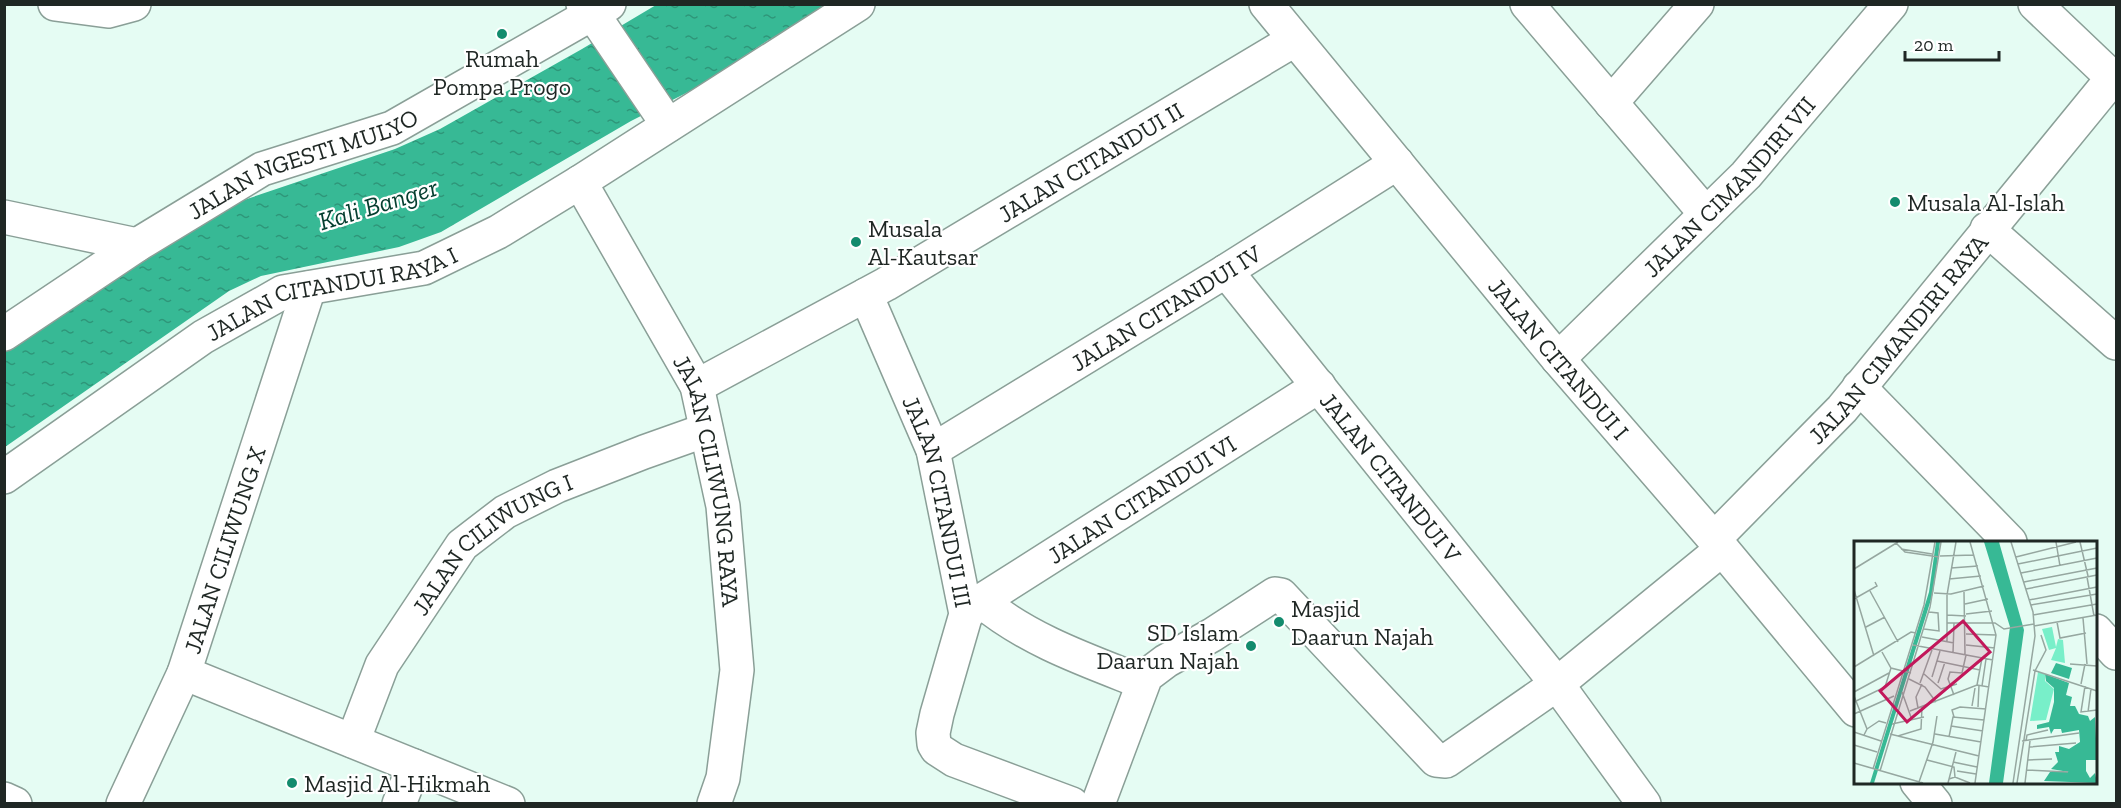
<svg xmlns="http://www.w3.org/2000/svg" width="2121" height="808" font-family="'Zilla Slab',serif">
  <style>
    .water { fill: url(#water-ripples) }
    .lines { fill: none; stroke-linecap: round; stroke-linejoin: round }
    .minor-casing { stroke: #8a9f97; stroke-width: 36 }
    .minor { stroke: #fff; stroke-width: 33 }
    .poi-dot { fill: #138b6d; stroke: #fff; stroke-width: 2 }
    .labels { text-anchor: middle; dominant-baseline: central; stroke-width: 4.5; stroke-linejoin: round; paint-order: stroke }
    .poi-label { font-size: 24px; fill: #1f2724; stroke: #fff; text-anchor: start }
    .street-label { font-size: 24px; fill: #1f2724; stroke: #fff }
    .water-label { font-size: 26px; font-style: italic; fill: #043e2f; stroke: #fff }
    .inset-road { fill: none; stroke: #96a7a0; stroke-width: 1.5 }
    .view { fill: #c2185b; fill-opacity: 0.15; stroke: #c2185b; stroke-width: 3 }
    .inset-edge { fill: none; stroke: #1f2724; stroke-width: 3 }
  </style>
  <defs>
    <pattern id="water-ripples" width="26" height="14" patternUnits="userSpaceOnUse" patternTransform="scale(1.5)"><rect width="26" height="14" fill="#37b995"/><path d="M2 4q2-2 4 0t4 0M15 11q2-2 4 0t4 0" fill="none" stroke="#2e9679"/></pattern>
  </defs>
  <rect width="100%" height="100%" fill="#e5fcf3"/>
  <!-- water -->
  <path class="water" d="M 656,5 L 830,5 L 767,41 L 698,87 L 631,121 L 441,232 L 399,247 L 261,276 L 229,291 L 5,447 L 5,352 L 156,247 L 238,202 L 395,149 L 440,129 L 582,49 Z"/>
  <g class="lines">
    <defs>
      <g id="minor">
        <path d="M 55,4 L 108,11 L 134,4"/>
        <path d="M 583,4 L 601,26 L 668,125"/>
        <path id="s1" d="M 1266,4 L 1558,359 L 1714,539 L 1856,710"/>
        <path d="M 1527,4 L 1706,214"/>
        <path d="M 2035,4 L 2116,81"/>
        <path d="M 1611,103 L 1697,4"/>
        <path id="s2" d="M 580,182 L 697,386 L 723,506 L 737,670 L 723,778 L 714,804"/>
        <path d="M 4,217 L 137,245"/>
        <path d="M 1987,229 L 2116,343"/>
        <path id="s3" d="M 1226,271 L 1557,684 L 1644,804"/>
        <path id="s4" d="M 866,295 L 933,450 L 966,614 L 937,714 L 933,733 L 934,744 L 937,749 L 954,760 L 1072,804"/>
        <path id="s5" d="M 4,334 L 137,245 L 262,169 L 392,128 L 609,4"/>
        <path id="s6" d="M 1558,359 L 1746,175 L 1891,4"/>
        <path id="s7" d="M 697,386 L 886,284 L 1294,40"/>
        <path d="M 1859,387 L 2010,542"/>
        <path id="s8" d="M 933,450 L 1226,271 L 1397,163"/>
        <path id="s9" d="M 4,477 L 203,337 L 283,292 L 424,268 L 498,232 L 580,182 L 858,4"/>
        <path id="s10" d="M 1714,539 L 1842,409 L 2116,74"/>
        <path d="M 981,601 C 1028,640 1086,660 1142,682"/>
        <path id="s11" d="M 966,614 L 981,601 L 1319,386"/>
        <path d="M 2096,631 L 2116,653"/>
        <path d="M 184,673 L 508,804"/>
        <path id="s12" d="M 353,741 L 382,665 L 462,545 L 505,512 L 557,486 L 644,452 L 706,430"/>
        <path d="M 1917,782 L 1935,804"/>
        <path d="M 4,799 L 15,804"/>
        <path id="s13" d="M 123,804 L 184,673 L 309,288"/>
        <path d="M 399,804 L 414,766"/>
        <path d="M 1098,804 L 1146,676 L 1166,661 L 1212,635 L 1275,594 L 1281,595 L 1436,760 L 1446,761 L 1557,684 L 1721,550"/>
      </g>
    </defs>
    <!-- minor casing -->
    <use href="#minor" class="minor-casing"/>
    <!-- minor -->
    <use href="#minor" class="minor"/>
  </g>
  <!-- markers -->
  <g class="poi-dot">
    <circle cx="502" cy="34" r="6"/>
    <circle cx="1895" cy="202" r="6"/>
    <circle cx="856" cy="242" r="6"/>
    <circle cx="1279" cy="622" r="6"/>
    <circle cx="1251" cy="646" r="6"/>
    <circle cx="292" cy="783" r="6"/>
  </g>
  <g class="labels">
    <!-- poi labels -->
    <g class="poi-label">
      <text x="502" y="58" text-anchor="middle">Rumah<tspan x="502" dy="28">Pompa Progo</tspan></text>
      <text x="1907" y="202">Musala Al-Islah</text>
      <text x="868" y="228">Musala<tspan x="868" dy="28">Al-Kautsar</tspan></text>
      <text x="1291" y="608">Masjid<tspan x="1291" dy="28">Daarun Najah</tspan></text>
      <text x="1239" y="632" text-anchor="end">SD Islam<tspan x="1239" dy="28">Daarun Najah</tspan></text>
      <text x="304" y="783">Masjid Al-Hikmah</text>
    </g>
    <!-- street labels -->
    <g class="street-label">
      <text stroke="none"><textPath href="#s7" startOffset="453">JALAN CITANDUI II</textPath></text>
      <text stroke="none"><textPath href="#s5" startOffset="346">JALAN NGESTI MULYO</textPath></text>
      <text stroke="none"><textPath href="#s6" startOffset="243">JALAN CIMANDIRI VII</textPath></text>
      <text stroke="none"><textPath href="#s9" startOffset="381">JALAN CITANDUI RAYA I</textPath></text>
      <text stroke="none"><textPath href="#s8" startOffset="273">JALAN CITANDUI IV</textPath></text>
      <text stroke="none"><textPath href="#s10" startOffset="272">JALAN CIMANDIRI RAYA</textPath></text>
      <text stroke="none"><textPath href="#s1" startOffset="460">JALAN CITANDUI I</textPath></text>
      <text stroke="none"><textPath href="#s3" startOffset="264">JALAN CITANDUI V</textPath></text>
      <text stroke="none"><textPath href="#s2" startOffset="330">JALAN CILIWUNG RAYA</textPath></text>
      <text stroke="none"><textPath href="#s11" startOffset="210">JALAN CITANDUI VI</textPath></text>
      <text stroke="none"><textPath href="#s4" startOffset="220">JALAN CITANDUI III</textPath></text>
      <text stroke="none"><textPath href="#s13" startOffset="274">JALAN CILIWUNG X</textPath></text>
      <text stroke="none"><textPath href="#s12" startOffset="249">JALAN CILIWUNG I</textPath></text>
    </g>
    <!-- water labels -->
    <g class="water-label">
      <text transform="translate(378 204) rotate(-17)">Kali Banger</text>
    </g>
  </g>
  <!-- overview -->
  <g transform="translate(1854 541)">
    <rect width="243" height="243" fill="#e5fcf3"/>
    <path d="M 184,131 L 191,133 L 191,140 L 200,148 L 192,179 L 176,180 Z" fill="#78efc9"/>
    <path d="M 198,86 L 202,106 L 204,98 L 209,99 L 211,122 L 197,119 L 202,107 L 195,109 L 188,88 Z" fill="#78efc9"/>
    <path d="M 82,1 L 86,1 L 79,52 L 25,226 L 20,242 L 16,242 L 75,51 ZM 130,1 L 145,1 L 170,89 L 149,242 L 135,242 L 156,86 ZM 202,122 L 218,127 L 215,138 L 197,132 ZM 191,133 L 215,142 L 212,154 L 218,156 L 216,165 L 221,165 L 225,173 L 234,175 L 236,180 L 241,176 L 243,219 L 232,219 L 232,230 L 236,237 L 241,232 L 243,242 L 190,240 L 196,231 L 215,231 L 197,228 L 204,221 L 201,211 L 205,211 L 205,205 L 215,208 L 226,201 L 225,189 L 208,192 L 207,188 L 200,188 L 197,193 L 195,186 L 183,188 L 183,184 L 195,181 L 200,161 L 200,147 L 192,140 Z" fill="#37b995"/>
    <path class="inset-road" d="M 116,1 L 142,94 L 121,242M 157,1 L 179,71 L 181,95 L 159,242M 202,1 L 206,25M 226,1 L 234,35M 42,2 L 51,11 L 85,16M 47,8 L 78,13M 86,15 L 120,14M 162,16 L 222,1M 164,23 L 243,7M 97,27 L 124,25M 0,28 L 44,1M 167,32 L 243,17M 233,36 L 240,75M 95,38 L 127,35M 170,41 L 243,27M 172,48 L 243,34M 0,49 L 20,115M 16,50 L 44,101M 110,51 L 111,114M 80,52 L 97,53 L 130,45M 0,58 L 23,45 L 21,41M 175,59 L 243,46M 111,63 L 134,58M 177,64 L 243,53M 112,73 L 138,70M 93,74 L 112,75M 179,74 L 243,63M 229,77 L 233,123M 203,81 L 206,97 L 232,92M 93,82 L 141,82 L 150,88 L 180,83M 180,85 L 243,74M 12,86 L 31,76M 70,88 L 85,90 L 84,72 L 75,71M 112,93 L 142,94M 68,96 L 100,102M 93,101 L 93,54 L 102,1M 59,104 L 139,119M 112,104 L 141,107M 28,111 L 37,127 L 57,132M 99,112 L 100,82M 83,120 L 126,129M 216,123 L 243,125M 0,126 L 57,91 L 62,92M 179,129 L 243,150M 70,133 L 87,148 L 103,143M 78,136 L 86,110M 55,138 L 71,146 L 82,161M 66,142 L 78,109M 84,142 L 91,121M 227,143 L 231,123M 123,144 L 128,117M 128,145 L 132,118M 231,145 L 227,171 L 243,169M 0,151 L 35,132M 48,151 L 58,179M 100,154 L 94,138 L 96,131 L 108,132 L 112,114M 0,155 L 13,188 L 10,194M 0,161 L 31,146 L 37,127M 118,165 L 121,147M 124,166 L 125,144M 64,167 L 62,156 L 68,143M 56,170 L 123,144 L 135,146M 234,171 L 237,148M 0,173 L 40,155M 100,176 L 98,169 L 106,166 L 132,168M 38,183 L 70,176M 97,185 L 129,190M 13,188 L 25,180 L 32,182M 0,191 L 27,200M 36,193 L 44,195 L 67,188 L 68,166M 81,193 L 127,201M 44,195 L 125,215M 95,196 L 99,176 L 130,179M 168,200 L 225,192M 172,200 L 173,194 L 194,189M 0,204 L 23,211M 176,206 L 222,202M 73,219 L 100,226 L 101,236M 174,219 L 198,218M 99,221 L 123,226M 0,222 L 69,242M 19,228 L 70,64 L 81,1M 173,229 L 214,231M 26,230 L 76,66 L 87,1M 103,230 L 122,233M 95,238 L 101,236 L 116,242M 65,241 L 79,201 L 83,175M 94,242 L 102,211M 163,242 L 181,130 L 192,109 L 187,94M 171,242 L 176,200"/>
    <path class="view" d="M 109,80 L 136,111 L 53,181 L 26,150 Z"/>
    <rect width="243" height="243" class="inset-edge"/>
  </g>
  <!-- border -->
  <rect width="2121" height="808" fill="none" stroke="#1f2724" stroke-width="12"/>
  <!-- scale -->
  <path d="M1905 51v9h94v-9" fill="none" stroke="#1f2724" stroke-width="3"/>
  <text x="1914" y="51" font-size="18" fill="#1f2724" stroke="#ffffff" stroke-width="4.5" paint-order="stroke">20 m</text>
</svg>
